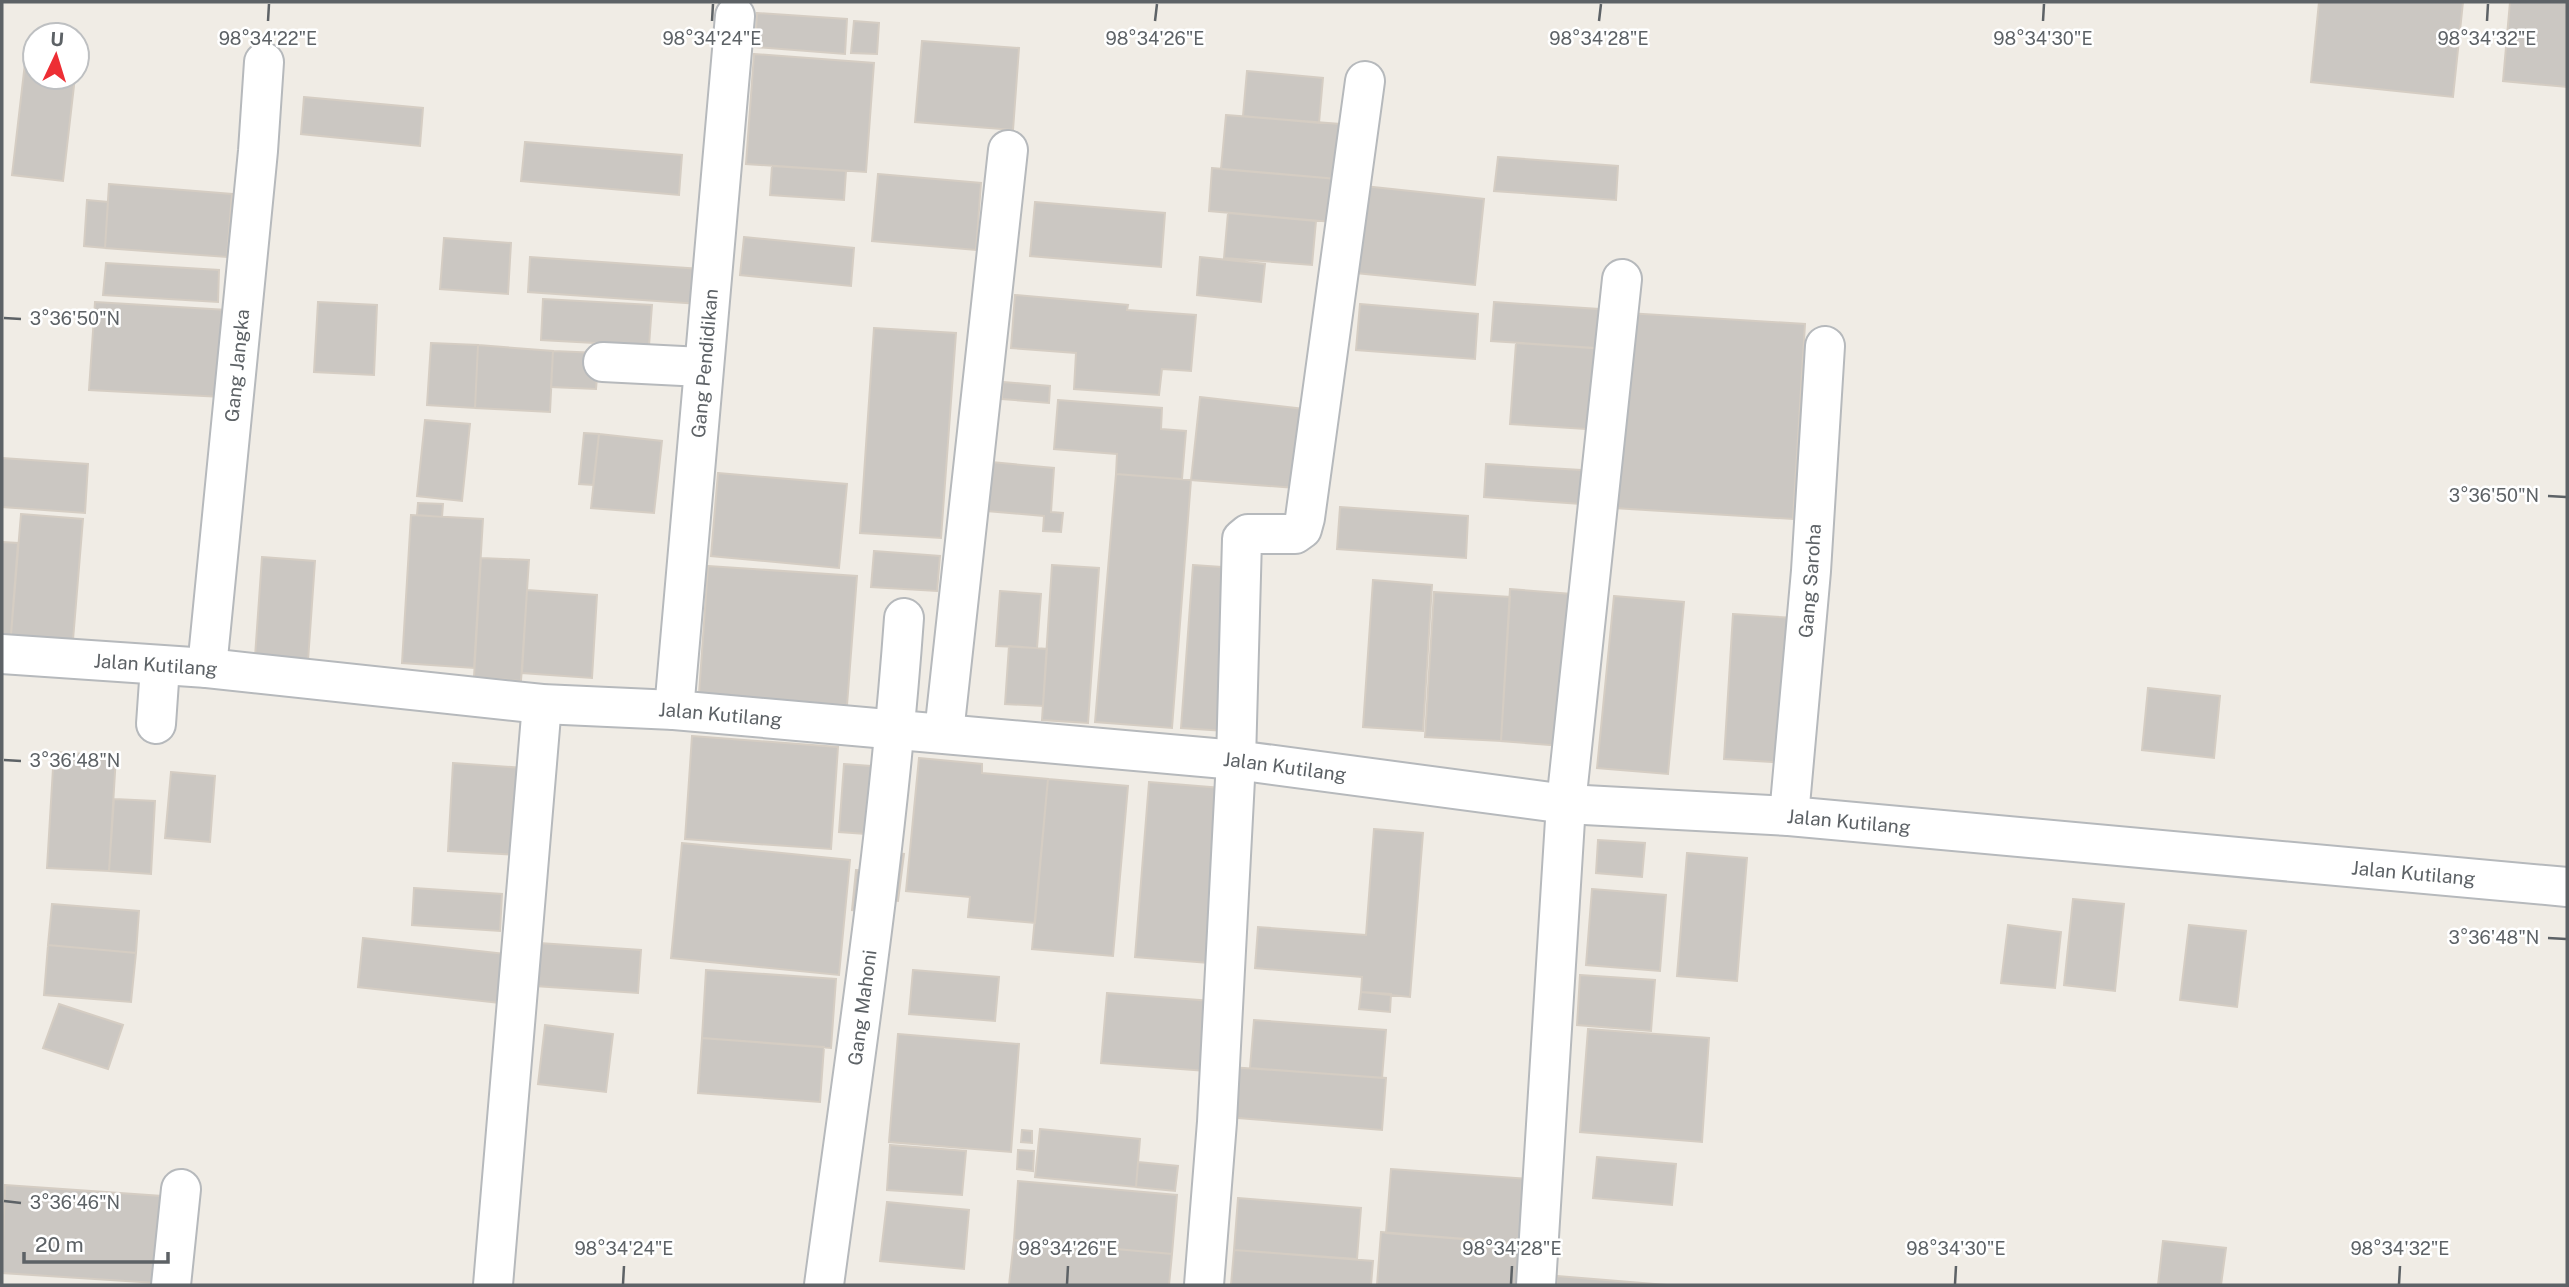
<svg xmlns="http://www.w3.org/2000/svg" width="2569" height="1287" font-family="'Public Sans',sans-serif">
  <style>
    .building { fill: #cbc7c2; stroke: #d5cdc3; stroke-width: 2 }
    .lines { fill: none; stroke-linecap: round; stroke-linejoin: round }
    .minor-casing { stroke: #b6b9bc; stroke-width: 42 }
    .minor { stroke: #fff; stroke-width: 38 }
    .ticks { fill: none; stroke: #5d6266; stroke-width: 2.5 }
    .labels { text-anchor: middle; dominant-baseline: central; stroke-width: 5; stroke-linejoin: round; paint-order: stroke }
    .street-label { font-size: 19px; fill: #5d6266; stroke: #fff }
    .ticks-label { font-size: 18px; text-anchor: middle; fill: #5d6266; stroke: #fff; stroke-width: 5; stroke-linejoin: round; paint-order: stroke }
  </style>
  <rect width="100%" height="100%" fill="#f0ece5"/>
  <!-- building -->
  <path class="building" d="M 2319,2 L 2463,2 L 2453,97 L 2311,82 Z
    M 2510,2 L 2567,2 L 2567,87 L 2503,81 Z
    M 757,13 L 847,19 L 845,54 L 755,47 Z
    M 854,21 L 879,23 L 877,54 L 851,53 Z
    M 922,41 L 1019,48 L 1013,130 L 915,122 Z
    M 754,54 L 874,63 L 866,172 L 746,164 Z
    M 25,63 L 35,64 L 35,77 L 75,77 L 63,181 L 12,175 Z
    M 1247,71 L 1323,78 L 1319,123 L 1243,116 Z
    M 304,97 L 423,108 L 420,146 L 301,134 Z
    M 1226,115 L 1353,125 L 1348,180 L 1221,169 Z
    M 525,142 L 682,155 L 679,195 L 521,181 Z
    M 1498,157 L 1618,166 L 1616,200 L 1494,191 Z
    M 772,166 L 846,171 L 844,200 L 770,195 Z
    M 1212,168 L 1348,180 L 1344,223 L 1209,211 Z
    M 878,174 L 981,183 L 976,250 L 872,241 Z
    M 109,184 L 232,194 L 227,257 L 105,248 Z
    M 1364,186 L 1484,199 L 1475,285 L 1356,273 Z
    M 87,200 L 108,202 L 105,248 L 84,246 Z
    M 1035,202 L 1165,213 L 1161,267 L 1030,256 Z
    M 1228,213 L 1316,221 L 1312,265 L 1224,258 Z
    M 744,237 L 854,248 L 851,286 L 740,275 Z
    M 444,238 L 511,243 L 508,294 L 440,289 Z
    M 530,257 L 701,269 L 699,304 L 528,292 Z
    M 1200,257 L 1265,264 L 1261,302 L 1197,295 Z
    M 106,263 L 219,270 L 218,302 L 103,295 Z
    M 1015,295 L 1128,305 L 1127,310 L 1196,315 L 1191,371 L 1162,369 L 1159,395 L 1074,389 L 1076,353 L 1011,348 Z
    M 543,299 L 652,305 L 649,346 L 541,340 Z
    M 95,302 L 227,310 L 222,397 L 89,390 Z
    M 318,302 L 377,305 L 374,375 L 314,372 Z
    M 1494,302 L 1599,309 L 1596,348 L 1491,341 Z
    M 1360,304 L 1478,314 L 1475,359 L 1356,350 Z
    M 1627,313 L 1805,324 L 1793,519 L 1614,508 Z
    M 874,328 L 956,333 L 941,538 L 860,533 Z
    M 431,343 L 478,345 L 475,408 L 427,405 Z
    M 1516,343 L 1606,349 L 1601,430 L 1510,424 Z
    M 478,345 L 553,351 L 550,412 L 475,408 Z
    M 553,351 L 599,353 L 596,389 L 551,387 Z
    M 1003,382 L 1050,386 L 1049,403 L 1002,399 Z
    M 1200,397 L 1304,409 L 1295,488 L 1191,480 Z
    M 1058,400 L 1162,408 L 1161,429 L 1186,431 L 1182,479 L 1116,474 L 1117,454 L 1054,449 Z
    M 425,420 L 470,424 L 462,501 L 417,496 Z
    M 584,433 L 599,434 L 593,485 L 579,484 Z
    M 599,434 L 662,441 L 654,513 L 591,508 Z
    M 2,458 L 88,464 L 85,513 L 2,507 Z
    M 991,462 L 1054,468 L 1051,512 L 1063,513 L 1061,532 L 1043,531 L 1044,516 L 987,511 Z
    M 1486,464 L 1597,471 L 1595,505 L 1484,497 Z
    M 718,473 L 847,484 L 839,568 L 711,556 Z
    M 1116,474 L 1191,480 L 1172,728 L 1095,722 Z
    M 418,503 L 443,504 L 442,517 L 417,515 Z
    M 1340,507 L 1468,516 L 1466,558 L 1337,549 Z
    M 21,514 L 83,519 L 72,652 L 10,647 Z
    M 411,515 L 483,519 L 474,668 L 402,663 Z
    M 2,542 L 18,543 L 10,647 L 2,647 Z
    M 874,551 L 940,556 L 937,591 L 871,587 Z
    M 262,557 L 315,561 L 307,675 L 254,671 Z
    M 481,558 L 529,560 L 521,681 L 474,677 Z
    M 1052,565 L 1099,568 L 1088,723 L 1042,720 Z
    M 1193,565 L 1236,568 L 1225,731 L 1181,728 Z
    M 708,566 L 857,576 L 847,705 L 699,694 Z
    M 1373,580 L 1432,585 L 1423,731 L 1363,727 Z
    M 1510,589 L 1572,594 L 1562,746 L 1501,741 Z
    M 527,590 L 597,595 L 592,678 L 522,673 Z
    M 1000,591 L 1041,594 L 1037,648 L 996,646 Z
    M 1434,592 L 1510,597 L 1501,741 L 1425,737 Z
    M 1614,596 L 1684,602 L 1668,774 L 1597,768 Z
    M 1733,614 L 1795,618 L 1786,763 L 1724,759 Z
    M 1009,646 L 1047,649 L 1043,706 L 1005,704 Z
    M 2148,688 L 2220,696 L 2214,758 L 2142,750 Z
    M 692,736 L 838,747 L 831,849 L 685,839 Z
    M 54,752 L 116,756 L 109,871 L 47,868 Z
    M 919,758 L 982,764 L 982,773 L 1048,779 L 1035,923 L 968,917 L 970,897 L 906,891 Z
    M 453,763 L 524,768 L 519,855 L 448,851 Z
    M 844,764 L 884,767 L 880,835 L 839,832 Z
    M 171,772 L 215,776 L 210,842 L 165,838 Z
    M 1048,779 L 1128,786 L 1113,956 L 1032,949 Z
    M 1149,782 L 1234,789 L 1221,964 L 1135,957 Z
    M 114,799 L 155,801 L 151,874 L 109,871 Z
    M 1374,829 L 1423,833 L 1410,997 L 1361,992 L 1362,977 L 1255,968 L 1258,927 L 1366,935 Z
    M 1598,840 L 1645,843 L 1642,877 L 1596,873 Z
    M 682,843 L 850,860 L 839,975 L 671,958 Z
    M 883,852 L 904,854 L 898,901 L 878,899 Z
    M 1687,853 L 1747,858 L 1737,981 L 1677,976 Z
    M 856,870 L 877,871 L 873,912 L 852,910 Z
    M 414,888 L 502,894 L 500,931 L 412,925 Z
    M 1592,889 L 1666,895 L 1660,971 L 1586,965 Z
    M 2073,899 L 2124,904 L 2115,991 L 2064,985 Z
    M 52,904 L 139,911 L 136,953 L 48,945 Z
    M 2008,925 L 2061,932 L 2055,988 L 2001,983 Z
    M 2189,925 L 2246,931 L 2237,1007 L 2180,1000 Z
    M 363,938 L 514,955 L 508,1004 L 358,987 Z
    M 539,943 L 641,950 L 638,993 L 535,986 Z
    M 48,945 L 136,953 L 131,1002 L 44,995 Z
    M 706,970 L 836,979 L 831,1048 L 702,1038 Z
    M 913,970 L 999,977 L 995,1021 L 909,1014 Z
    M 1580,975 L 1655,980 L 1651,1031 L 1577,1025 Z
    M 1361,992 L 1391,994 L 1390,1012 L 1359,1009 Z
    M 1107,993 L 1212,1001 L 1206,1071 L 1101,1063 Z
    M 59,1004 L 123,1025 L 108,1069 L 43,1048 Z
    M 1254,1020 L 1386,1030 L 1382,1078 L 1250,1068 Z
    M 545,1025 L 613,1034 L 606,1092 L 538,1084 Z
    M 1588,1029 L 1709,1038 L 1702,1142 L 1580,1132 Z
    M 898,1034 L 1019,1044 L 1011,1152 L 889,1142 Z
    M 702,1038 L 824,1047 L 820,1102 L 698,1093 Z
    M 1230,1067 L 1386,1078 L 1382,1130 L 1226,1117 Z
    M 1040,1129 L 1140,1139 L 1136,1187 L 1035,1177 Z
    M 1022,1130 L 1032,1131 L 1032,1143 L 1021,1142 Z
    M 890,1145 L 966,1151 L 962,1195 L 887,1190 Z
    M 1018,1150 L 1034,1151 L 1033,1171 L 1017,1169 Z
    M 1597,1157 L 1676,1164 L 1672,1205 L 1593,1198 Z
    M 1138,1162 L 1178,1166 L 1175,1191 L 1136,1187 Z
    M 1391,1169 L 1531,1179 L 1526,1244 L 1386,1233 Z
    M 1018,1181 L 1177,1195 L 1172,1254 L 1014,1240 Z
    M 5,1185 L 162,1196 L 156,1283 L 2,1273 Z
    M 1238,1198 L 1361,1208 L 1357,1259 L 1234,1250 Z
    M 887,1202 L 969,1210 L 964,1269 L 880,1261 Z
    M 1381,1232 L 1526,1244 L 1523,1285 L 1377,1285 Z
    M 1014,1240 L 1172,1254 L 1169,1285 L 1009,1285 Z
    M 2163,1241 L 2226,1248 L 2221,1285 L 2158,1285 Z
    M 1234,1250 L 1373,1261 L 1371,1285 L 1231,1285 Z
    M 1557,1276 L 1667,1285 L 1557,1285 Z"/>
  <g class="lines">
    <defs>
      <g id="minor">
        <path d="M 603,362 L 702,367"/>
        <path id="s1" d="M 2,654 L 207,668 L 542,704 L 674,710 L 1236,760 L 1566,804 L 1789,816 L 2567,887"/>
        <path id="s2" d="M 207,668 L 258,151 L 264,62"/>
        <path id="s3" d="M 674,710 L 735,16"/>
        <path d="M 156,724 L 160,667"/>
        <path d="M 944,733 L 1008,150"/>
        <path id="s4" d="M 1789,816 L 1811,571 L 1825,346"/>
        <path d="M 171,1285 L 181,1189"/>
        <path d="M 493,1285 L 542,704"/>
        <path id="s5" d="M 824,1285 C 854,1063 888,842 904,618"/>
        <path d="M 1204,1285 L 1217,1122 L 1236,760 L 1242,539 L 1248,534 L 1295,534 L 1302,529 L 1305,518 L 1365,81"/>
        <path d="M 1536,1285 L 1566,804 L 1622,279"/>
      </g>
    </defs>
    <!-- minor casing -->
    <use href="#minor" class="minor-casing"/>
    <!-- minor -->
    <use href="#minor" class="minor"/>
  </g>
  <!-- ticks -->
  <path class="ticks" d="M 268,21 L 269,4M 712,21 L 713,4M 1155,21 L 1157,4M 1599,21 L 1601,4M 2043,21 L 2044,4M 2487,21 L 2488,4M 4,318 L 21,319M 2548,496 L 2566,497M 4,760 L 21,761M 2548,938 L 2566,939M 4,1201 L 21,1203M 623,1284 L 624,1266M 1067,1284 L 1068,1266M 1511,1284 L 1512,1266M 1955,1284 L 1956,1266M 2399,1284 L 2400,1266"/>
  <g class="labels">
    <!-- street labels -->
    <g class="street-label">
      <text stroke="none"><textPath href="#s3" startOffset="348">Gang Pendidikan</textPath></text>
      <text stroke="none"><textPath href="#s2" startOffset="304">Gang Jangka</textPath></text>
      <text stroke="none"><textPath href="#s4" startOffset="236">Gang Saroha</textPath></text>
      <text stroke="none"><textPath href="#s1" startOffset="154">Jalan Kutilang</textPath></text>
      <text stroke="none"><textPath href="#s1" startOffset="721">Jalan Kutilang</textPath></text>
      <text stroke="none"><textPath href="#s1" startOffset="1288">Jalan Kutilang</textPath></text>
      <text stroke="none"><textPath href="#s1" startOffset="1855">Jalan Kutilang</textPath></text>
      <text stroke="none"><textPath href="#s1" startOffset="2422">Jalan Kutilang</textPath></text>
      <text stroke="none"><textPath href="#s5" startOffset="280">Gang Mahoni</textPath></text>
    </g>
  </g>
  <g class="ticks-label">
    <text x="268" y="45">98°34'22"E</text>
    <text x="712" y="45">98°34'24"E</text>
    <text x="1155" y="45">98°34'26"E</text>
    <text x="1599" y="45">98°34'28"E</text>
    <text x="2043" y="45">98°34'30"E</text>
    <text x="2487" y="45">98°34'32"E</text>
    <text x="75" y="325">3°36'50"N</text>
    <text x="2494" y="502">3°36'50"N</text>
    <text x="75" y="767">3°36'48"N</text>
    <text x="2494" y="944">3°36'48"N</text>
    <text x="75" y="1209">3°36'46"N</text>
    <text x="624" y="1255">98°34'24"E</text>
    <text x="1068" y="1255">98°34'26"E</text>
    <text x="1512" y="1255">98°34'28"E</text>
    <text x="1956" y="1255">98°34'30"E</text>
    <text x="2400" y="1255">98°34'32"E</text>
  </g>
  <!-- border -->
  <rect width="2569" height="1287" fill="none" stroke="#5d6266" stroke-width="7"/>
  <!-- north arrow -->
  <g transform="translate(56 56) rotate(4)"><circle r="33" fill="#ffffff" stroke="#bec0c2" stroke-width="2"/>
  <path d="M0-5L12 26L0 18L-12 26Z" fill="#ed2e34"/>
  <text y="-10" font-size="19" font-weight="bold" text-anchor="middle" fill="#5d6266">U</text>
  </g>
  <!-- scale -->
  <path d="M24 1252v10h144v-10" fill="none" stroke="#5d6266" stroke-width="3.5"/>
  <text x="35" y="1252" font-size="21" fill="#5d6266" stroke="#ffffff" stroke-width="5" paint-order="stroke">20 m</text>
</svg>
